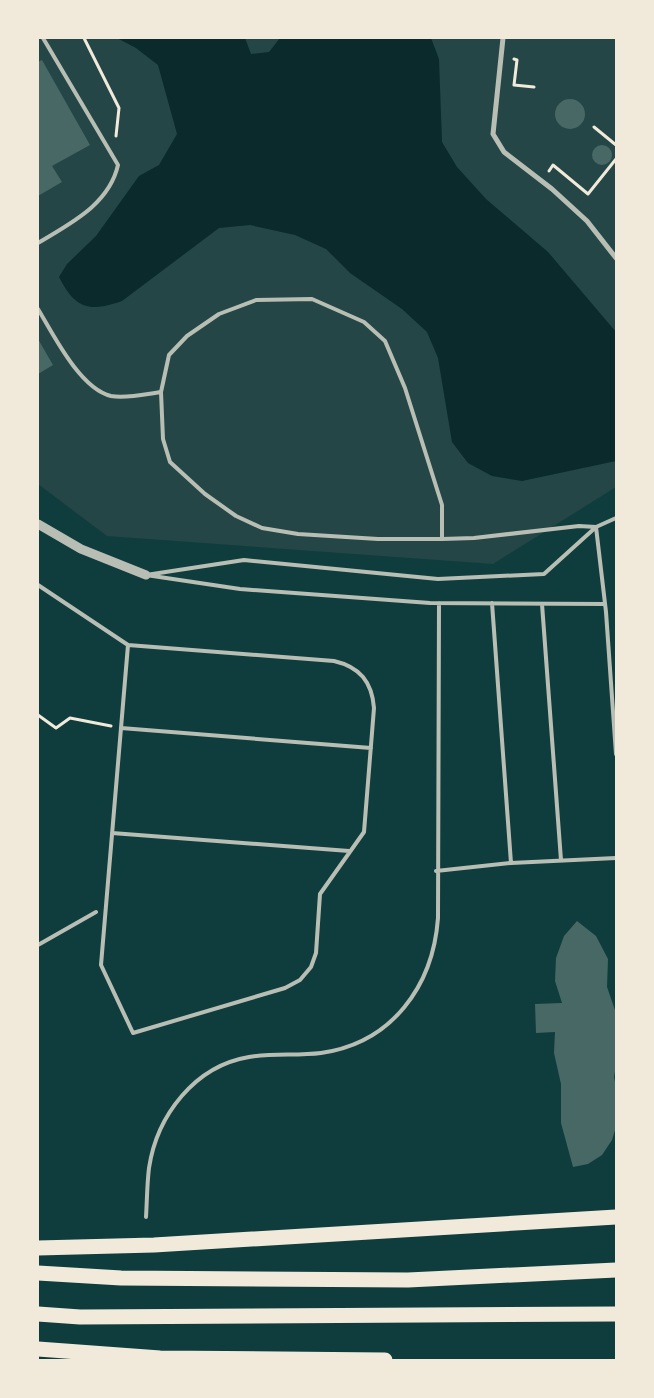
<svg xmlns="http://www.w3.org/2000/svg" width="654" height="1398" font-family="Commissioner,sans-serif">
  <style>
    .green { fill: #244646 }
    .water { fill: #0a2a2b }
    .building { fill: #486865 }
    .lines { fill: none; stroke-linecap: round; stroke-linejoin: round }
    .path { stroke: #f1e9da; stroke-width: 3 }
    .service { stroke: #b8beb3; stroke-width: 4 }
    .minor { stroke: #b8beb3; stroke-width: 5 }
    .tertiary { stroke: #b8beb3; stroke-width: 9 }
    .motorway { stroke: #f1e9da; stroke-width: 15 }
  </style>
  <rect width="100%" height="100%" fill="#0f3d3e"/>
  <!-- green -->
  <path class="green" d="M 38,38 L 616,38 L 616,487 L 493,564 L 107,536 L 38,484 Z"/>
  <!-- water -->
  <path class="water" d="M 117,38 L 245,38 L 251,54 L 269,52 L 280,38 L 431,38 L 439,59 L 442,142 L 457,167 L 486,199 L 548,252 L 616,332 L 616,461 L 522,481 L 492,476 L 468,463 L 452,442 L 438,358 L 427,332 L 402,309 L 350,273 L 326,249 L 295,235 L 250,225 L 219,228 L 122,301 C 88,313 75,308 59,277 L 67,264 L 96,236 L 139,176 L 159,165 L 177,134 L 158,65 L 136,48 Z"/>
  <!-- building -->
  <path class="building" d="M 42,60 L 90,145 L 52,166 L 62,182 L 38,196 L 38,62 Z
    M555 114a15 15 0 1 1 30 0a15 15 0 1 1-30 0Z
    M592 155a10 10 0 1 1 20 0a10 10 0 1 1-20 0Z
    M 38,339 L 53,365 L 38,374 Z
    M 577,921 L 596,936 L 608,959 L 607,987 L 616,1013 L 616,1066 L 614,1077 L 616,1087 L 616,1127 L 612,1140 L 602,1155 L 588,1164 L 573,1167 L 561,1123 L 561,1084 L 554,1053 L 555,1032 L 536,1033 L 535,1004 L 562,1003 L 555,981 L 556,958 L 564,936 Z"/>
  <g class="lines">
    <!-- path -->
    <path class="path" d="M 84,38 L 119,108 L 116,136
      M 514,59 L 517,60 L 514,85 L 534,87
      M 594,127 L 616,145
      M 549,171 L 553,165 L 588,194 L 616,159
      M 38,715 L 56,728 L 70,718 L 111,726"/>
    <!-- service -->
    <path class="service" d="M 38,243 C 69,224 109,205 118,165 L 43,38
      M 38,309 C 53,334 80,389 111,396 C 126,399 146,394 161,392
      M 596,527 L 606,612 L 616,754
      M 442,539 L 442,505 L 405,388 L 385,341 L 364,322 L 312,299 L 256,300 L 219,314 L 187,336 L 169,355 L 161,392 L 163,439 L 170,462 L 205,494 L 236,516 L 262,528 L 298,534 L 378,539 L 442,539 L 474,538 L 579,526 L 596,527
      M 38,585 L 128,645 L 334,661 C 360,667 372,682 374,708 L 364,832 L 320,894 L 316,953 L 311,967 L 300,980 L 285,988 L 133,1033 L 101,965 L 121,728 L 371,748
      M 492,603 L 511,863
      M 542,604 L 561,860
      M 605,604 L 430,603 L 240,589 L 146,575 L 244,560 L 438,579 L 544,574 L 596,527 L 616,518
      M 121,728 L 128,645
      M 112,833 L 349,851
      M 436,871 L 511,863 L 616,858
      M 38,945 L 96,912
      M 146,1217 C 147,1201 147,1184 149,1168 C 157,1115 195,1066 249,1057 C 274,1053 297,1056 321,1053 C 392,1043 433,986 438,918 L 439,603"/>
    <!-- minor -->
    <path class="minor" d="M 503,38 L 493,134 L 504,152 L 552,189 L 587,221 L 616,258"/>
    <!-- tertiary -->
    <path class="tertiary" d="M 38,524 L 81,549 L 146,575"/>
    <!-- motorway -->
    <path class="motorway" d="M 38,1248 L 154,1245 L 616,1217
      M 38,1273 L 121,1278 L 408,1280 L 616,1270
      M 38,1314 L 80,1317 L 616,1314
      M 38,1349 L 160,1358 L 385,1360"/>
  </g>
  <!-- border -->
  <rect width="654" height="1398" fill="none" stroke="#f1e9da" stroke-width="78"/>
</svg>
